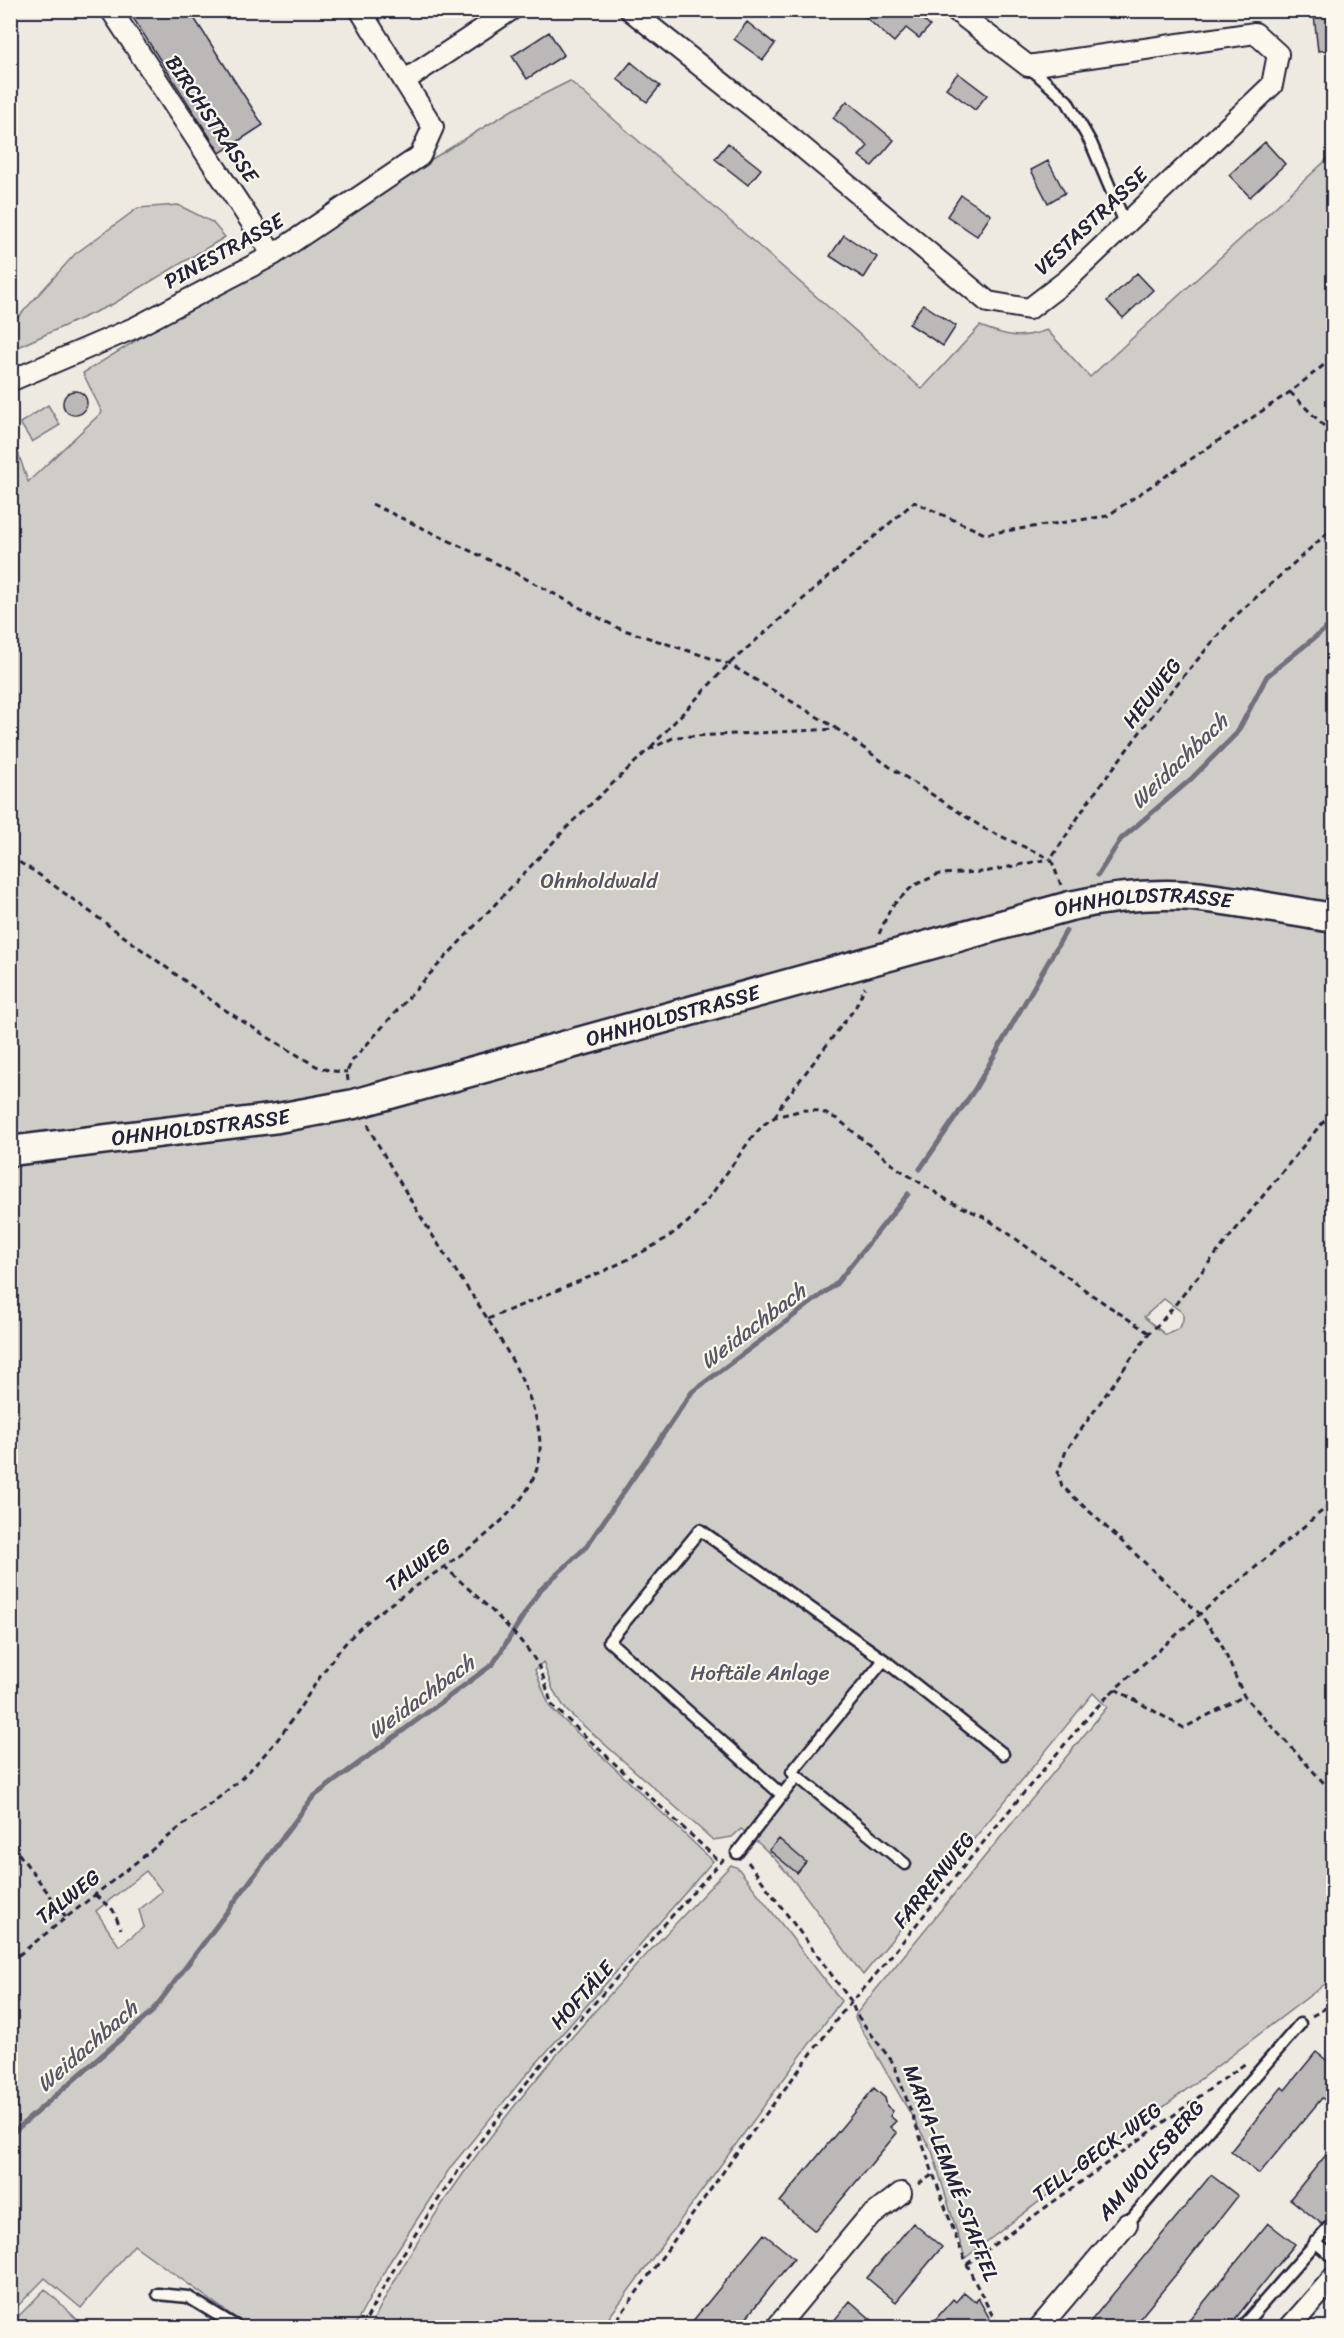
<svg xmlns="http://www.w3.org/2000/svg" width="1344" height="2338" font-family="Sriracha,sans-serif">
  <style>
    .green { fill: #d0cdc9; stroke: #797882; stroke-width: 1.5; fill-rule: evenodd }
    .lines { fill: none; stroke-linecap: round; stroke-linejoin: round }
    .stream { stroke: #716f7c; stroke-width: 5 }
    .building { fill: #bcb8b8; stroke: #22223b; stroke-width: 1.5 }
    .lane-casing { stroke: #22223b; stroke-width: 15 }
    .street-casing { stroke: #22223b; stroke-width: 24 }
    .secondary-casing { stroke: #22223b; stroke-width: 33 }
    .path { stroke: #22223b; stroke-width: 3; stroke-dasharray: 6 4.5; stroke-linecap: butt }
    .lane { stroke: #fbf7ec; stroke-width: 10 }
    .street { stroke: #fbf7ec; stroke-width: 20 }
    .secondary { stroke: #fbf7ec; stroke-width: 28 }
    .labels { text-anchor: middle; dominant-baseline: central; stroke-width: 4.5; stroke-linejoin: round; paint-order: stroke }
    .street-label { font-size: 21px; fill: #22223b; stroke: #fbf7ec }
    .park-label { font-size: 21px; fill: #565566; stroke: #fbf7ec }
    .water-label { font-size: 22px; font-style: italic; fill: #575666; stroke: #fbf7ec }
  </style>
  <rect width="100%" height="100%" fill="#eeeae2"/>
  <filter id="ink" filterUnits="userSpaceOnUse"><feTurbulence type="fractalNoise" baseFrequency=".0167" numOctaves="2"/><feDisplacementMap in="SourceGraphic" scale="12" xChannelSelector="R" yChannelSelector="G"/><feConvolveMatrix kernelMatrix="1 2 1 2 8 2 1 2 1" color-interpolation-filters="sRGB"/></filter>
  <g filter="url(#ink)">
    <!-- green -->
    <path class="green" d="M 570,81 L 922,389 L 980,326 C 1006,336 1020,340 1047,330 L 1090,377 L 1333,154 L 1333,1978 L 965,2258 L 932,2151 L 855,2018 L 856,2014 L 1107,1707 L 1093,1693 L 863,1975 C 828,1929 788,1862 741,1829 L 732,1837 L 713,1840 L 567,1711 L 553,1690 L 543,1662 L 535,1670 L 550,1707 L 713,1861 L 520,2082 L 450,2168 L 389,2263 L 354,2327 L 248,2327 L 134,2245 L 81,2308 L 45,2278 L 11,2313 L 10,429 L 28,482 L 102,412 L 83,373 L 512,110 ZM 1164,1299 L 1183,1313 L 1183,1320 L 1180,1328 L 1166,1335 L 1144,1317 ZM 146,1871 L 162,1891 L 139,1910 L 144,1927 L 119,1946 L 96,1911 Z
      M 178,205 L 212,222 L 225,237 L 113,304 L 11,350 L 11,325 L 75,254 L 138,208 Z
      M 48,405 L 60,425 L 32,442 L 20,423 Z
      M 731,1865 L 738,1868 L 841,2001 L 602,2327 L 370,2327 C 457,2152 597,2006 731,1865 Z
      M 45,2289 L 85,2327 L 11,2327 L 11,2324 Z"/>
    <g class="lines">
      <!-- stream -->
      <path class="stream" d="M 1098,875 L 1121,839 L 1190,780 L 1237,733 L 1267,676 L 1334,622
        M 920,1169 L 975,1089 L 1066,931
        M 10,2135 L 152,2012 L 313,1797 L 493,1664 L 539,1591 L 586,1547 L 692,1392 L 836,1284 L 908,1194"/>
    </g>
    <!-- building -->
    <path class="building" d="M 128,10 L 189,10 L 263,125 L 220,153 Z
      M 857,10 L 911,10 L 930,26 L 919,38 L 906,28 L 894,42 Z
      M 1334,13 L 1334,50 L 1318,51 L 1314,15 Z
      M 747,22 L 775,44 L 763,60 L 734,39 Z
      M 549,32 L 564,55 L 527,79 L 512,56 Z
      M 631,62 L 660,86 L 647,102 L 617,79 Z
      M 958,73 L 987,95 L 975,110 L 946,88 Z
      M 847,101 L 894,140 L 872,166 L 859,156 L 868,146 L 833,118 Z
      M 1265,142 L 1285,164 L 1250,197 L 1229,175 Z
      M 728,143 L 761,169 L 748,185 L 715,159 Z
      M 1048,161 L 1065,193 L 1048,203 L 1031,170 Z
      M 961,195 L 991,215 L 977,236 L 947,216 Z
      M 844,235 L 877,257 L 864,278 L 830,256 Z
      M 1137,273 L 1153,290 L 1123,318 L 1107,301 Z
      M 923,304 L 956,326 L 943,346 L 909,324 Z
      M63 403a12 12 0 1 1 24 0a12 12 0 1 1-24 0Z
      M 779,1839 L 806,1862 L 797,1873 L 769,1850 Z
      M 1316,2052 L 1334,2066 L 1334,2089 L 1325,2100 L 1322,2098 L 1259,2174 L 1231,2151 L 1282,2087 L 1285,2090 Z
      M 874,2088 L 885,2098 L 887,2106 L 893,2111 L 890,2116 L 896,2121 L 890,2127 L 897,2133 L 815,2231 L 780,2202 Z
      M 1334,2145 L 1334,2215 L 1322,2224 L 1290,2199 Z
      M 1211,2175 L 1238,2196 L 1186,2262 L 1132,2328 L 1085,2328 Z
      M 913,2223 L 942,2247 L 896,2302 L 867,2278 Z
      M 1268,2223 L 1295,2244 L 1254,2295 L 1228,2328 L 1183,2328 Z
      M 764,2234 L 794,2258 L 738,2328 L 687,2328 Z
      M 964,2292 L 976,2302 L 978,2298 L 995,2328 L 928,2328 L 953,2299 L 956,2302 Z
      M 850,2301 L 881,2328 L 828,2328 Z"/>
    <g class="lines">
      <defs>
        <path id="lane" d="M 1028,66 L 1067,101 L 1091,143 L 1125,223
          M 884,1660 L 792,1772 L 905,1864
          M 782,1795 L 609,1641 L 700,1530 L 884,1660 L 1003,1754
          M 737,1853 L 797,1776
          M 1127,2224 L 1300,2024
          M 1315,2242 L 1334,2258
          M 158,2294 L 188,2297 L 239,2328
          M 1241,2328 L 1334,2222"/>
        <path id="street" d="M 111,10 L 273,255
          M 630,10 L 790,137 L 988,302 L 1029,309 L 1067,280 L 1272,85 L 1278,54 L 1255,33 L 1028,66 L 955,10
          M 404,81 L 511,10
          M 10,381 L 134,328 L 273,255 L 420,156 L 433,127 L 360,10
          M 776,2328 L 865,2221 L 901,2193
          M 1039,2328 L 1127,2224
          M 1289,2328 L 1334,2277"/>
        <g id="secondary">
          <path id="s1" d="M 10,1151 L 278,1118 L 354,1104 L 1070,906 C 1110,897 1151,893 1193,896 C 1240,901 1287,911 1334,918"/>
        </g>
      </defs>
      <!-- lane casing -->
      <use href="#lane" class="lane-casing"/>
      <!-- street casing -->
      <use href="#street" class="street-casing"/>
      <!-- secondary casing -->
      <use href="#secondary" class="secondary-casing"/>
      <!-- path -->
      <path class="path" d="M 1290,392 L 1334,436
        M 372,504 L 504,567 L 618,628 L 729,664 L 836,728
        M 651,747 L 729,664 L 914,502 L 985,534 L 1107,516 L 1290,392 L 1334,357
        M 10,857 L 34,871 L 222,1008 L 269,1038 L 316,1066 L 331,1071 L 347,1072
        M 1061,885 L 1051,859 L 1088,802 L 1166,697 L 1231,620 L 1334,527
        M 879,934 L 891,907 L 913,886 L 939,874 L 984,872 L 1049,859
        M 348,1081 L 347,1072 L 352,1061 L 427,977 L 573,821 L 648,750 L 675,737 L 837,729 L 890,767 L 985,829 L 1051,859
        M 775,1117 L 781,1105 L 855,1008 L 865,987
        M 1334,1117 L 1326,1119 L 1317,1129 L 1161,1322 L 1149,1333 L 1066,1451 L 1058,1473 L 1062,1486 L 1200,1614 L 1220,1641 L 1244,1696 L 1334,1794
        M 488,1319 L 604,1271 L 639,1254 L 667,1238 L 688,1222 L 706,1202 L 750,1140 L 763,1125 L 775,1117 L 803,1110 L 820,1111 L 839,1120 L 897,1168 L 949,1201 L 984,1217 L 1008,1233 L 1092,1295 L 1149,1333
        M 444,1566 C 471,1592 525,1637 540,1669 C 545,1680 548,1694 552,1705 L 720,1862
        M 1115,1689 L 1184,1728 L 1244,1696
        M 10,1848 L 16,1850 L 66,1917
        M 748,1862 L 851,2001 L 856,2014 L 894,2064 L 958,2243 L 973,2278 L 999,2328
        M 95,1895 L 113,1910 L 121,1929
        M 10,1962 C 63,1920 115,1879 168,1837 C 195,1815 225,1795 250,1770 C 263,1756 276,1743 286,1728 C 309,1696 327,1661 355,1633 C 405,1583 538,1526 540,1450 C 542,1387 473,1299 440,1247 C 416,1210 393,1171 371,1132 L 368,1124
        M 1312,2016 L 1334,2003
        M 918,2184 L 934,2174
        M 967,2264 L 1246,2063
        M 362,2328 C 428,2196 524,2082 621,1973 C 656,1935 689,1895 725,1858
        M 611,2328 L 744,2143 L 841,2014 L 868,1984 L 1017,1801 L 1092,1712 L 1115,1689 L 1200,1614 L 1334,1501"/>
      <!-- lane -->
      <use href="#lane" class="lane"/>
      <!-- street -->
      <use href="#street" class="street"/>
      <!-- secondary -->
      <use href="#secondary" class="secondary"/>
    </g>
  </g>
  <g class="labels">
    <!-- street labels -->
    <g class="street-label">
      <text transform="translate(212 119) rotate(56)">BIRCHSTRASSE</text>
      <text transform="translate(1091 221) rotate(-43)">VESTASTRASSE</text>
      <text transform="translate(224 251) rotate(-29)">PINESTRASSE</text>
      <text transform="translate(1152 693) rotate(-52)">HEUWEG</text>
      <text stroke="none"><textPath href="#s1" startOffset="1164">OHNHOLDSTRASSE</textPath></text>
      <text stroke="none"><textPath href="#s1" startOffset="678">OHNHOLDSTRASSE</textPath></text>
      <text stroke="none"><textPath href="#s1" startOffset="192">OHNHOLDSTRASSE</textPath></text>
      <text transform="translate(418 1565) rotate(-36)">TALWEG</text>
      <text transform="translate(934 1880) rotate(-51)">FARRENWEG</text>
      <text transform="translate(68 1897) rotate(-38)">TALWEG</text>
      <text transform="translate(582 1995) rotate(-48)">HOFTÄLE</text>
      <text transform="translate(1097 2152) rotate(-36)">TELL-GECK-WEG</text>
      <text transform="translate(1151 2160) rotate(-49)">AM WOLFSBERG</text>
      <text transform="translate(951 2173) rotate(69)">MARIA-LEMMÉ-STAFFEL</text>
    </g>
    <!-- park labels -->
    <g class="park-label">
      <text x="599" y="881">Ohnholdwald</text>
      <text x="760" y="1673">Hoftäle Anlage</text>
    </g>
    <!-- water labels -->
    <g class="water-label">
      <text transform="translate(1179 761) rotate(-44)">Weidachbach</text>
      <text transform="translate(753 1326) rotate(-37)">Weidachbach</text>
      <text transform="translate(421 1697) rotate(-36)">Weidachbach</text>
      <text transform="translate(87 2046) rotate(-41)">Weidachbach</text>
    </g>
  </g>
  <!-- margin -->
  <rect width="1344" height="2338" fill="none" stroke="#fbf7ec" stroke-width="36"/>
  <rect x="18" y="18" width="1308" height="2302" fill="none" stroke="#22223b" stroke-width="2" filter="url(#ink)"/>
</svg>
